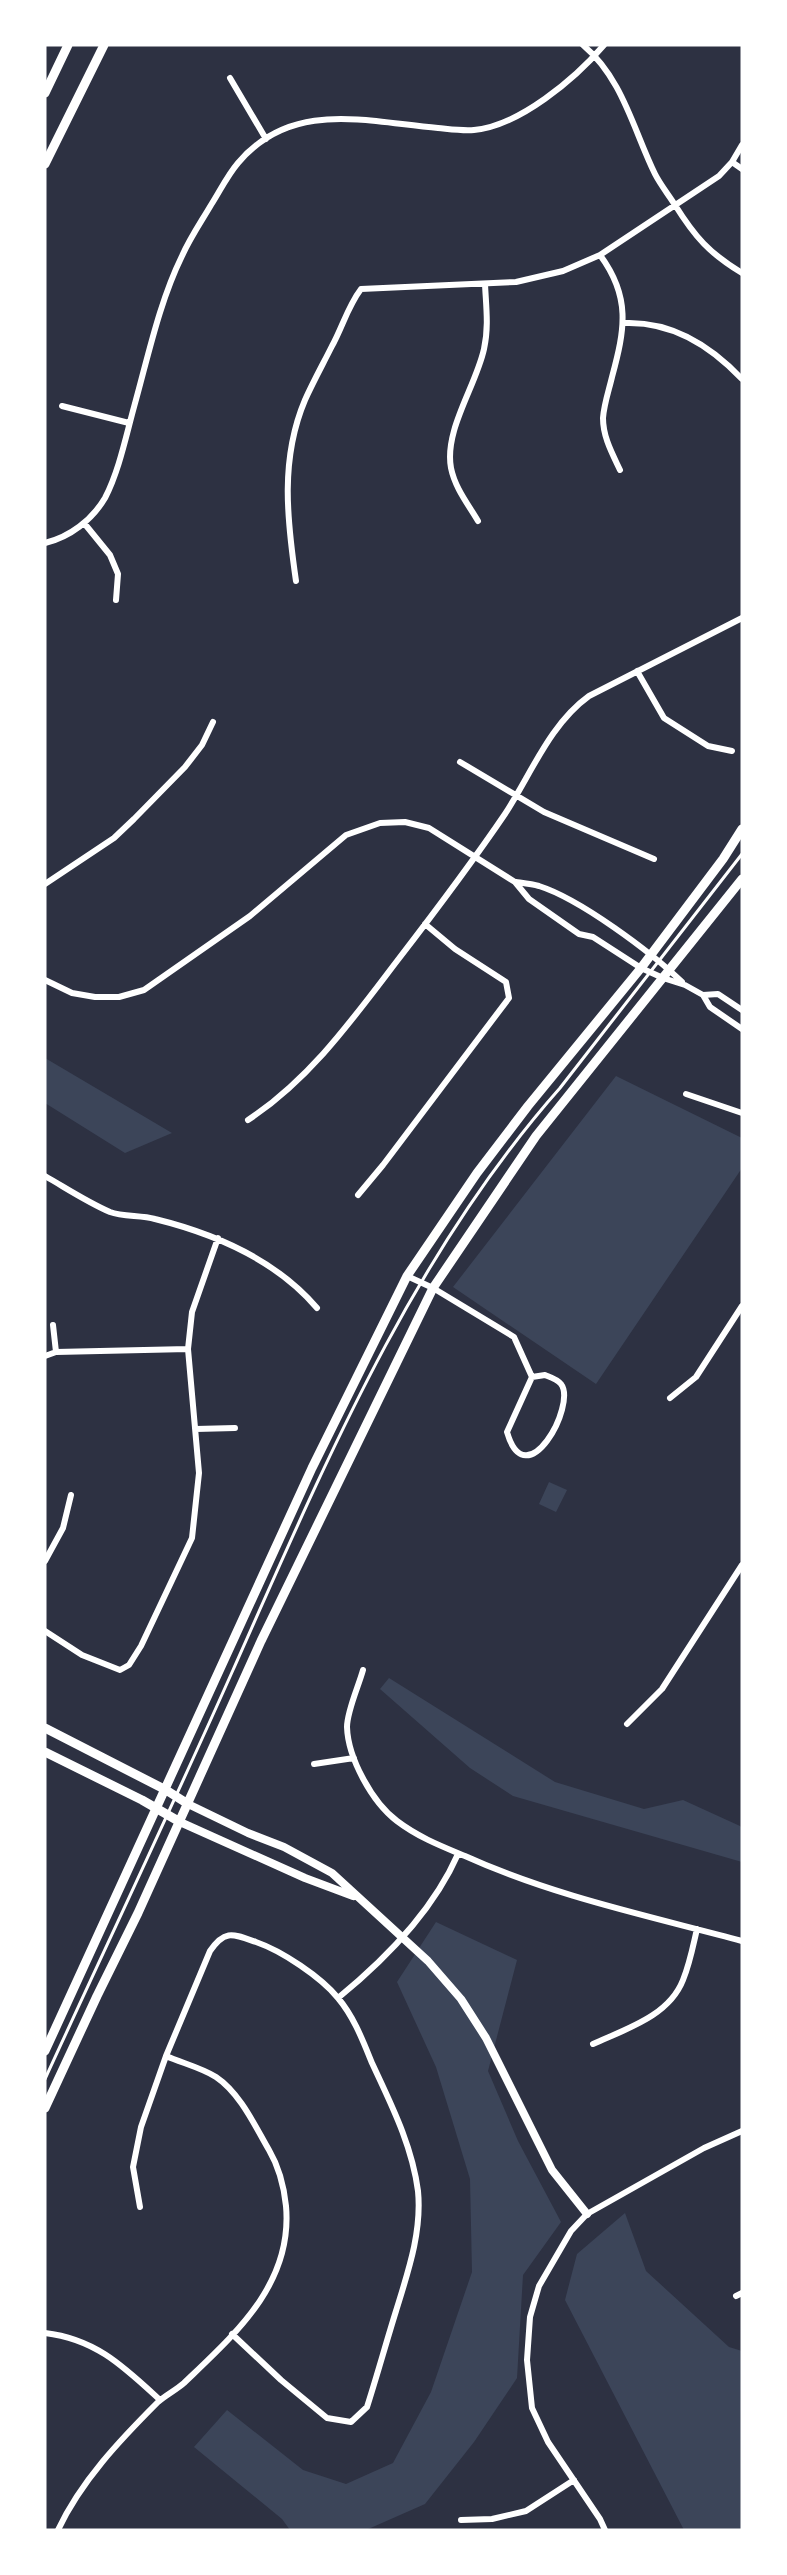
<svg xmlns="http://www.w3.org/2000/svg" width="787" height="2575" font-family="Barlow,sans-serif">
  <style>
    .green { fill: #3c4559 }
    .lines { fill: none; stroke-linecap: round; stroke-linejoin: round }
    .service { stroke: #fff; stroke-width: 3 }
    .minor { stroke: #fff; stroke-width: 6 }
    .tertiary { stroke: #fff; stroke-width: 8 }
    .secondary { stroke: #fff; stroke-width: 9 }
    .primary { stroke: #fff; stroke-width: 9 }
  </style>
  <rect width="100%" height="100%" fill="#2d3142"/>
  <!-- green -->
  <path class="green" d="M 45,1058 L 172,1133 L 125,1153 L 45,1103 Z
    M 616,1076 L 742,1138 L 742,1168 L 596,1384 L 453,1287 Z
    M 549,1482 L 567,1490 L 556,1512 L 539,1504 Z
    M 389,1678 L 555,1782 L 644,1809 L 683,1800 L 740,1826 L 742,1828 L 742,1862 L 513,1796 L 470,1768 L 380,1689 Z
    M 436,1922 L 517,1960 L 488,2071 L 518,2141 L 561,2222 L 523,2275 L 517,2378 L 474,2442 L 425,2504 L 366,2530 L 290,2530 L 282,2519 L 194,2447 L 227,2410 L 303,2470 L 346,2484 L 393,2463 L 431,2392 L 472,2272 L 470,2179 L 436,2067 L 397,1982 Z
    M 625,2213 L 646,2271 L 729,2347 L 742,2351 L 742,2530 L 684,2530 L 565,2300 L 577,2254 Z"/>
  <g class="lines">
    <!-- service -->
    <path class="service" d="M 45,2079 C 108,1942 172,1807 233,1670 C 323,1468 412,1255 560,1088 L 742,854"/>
    <!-- minor -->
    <path class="minor" d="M 583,45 C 623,79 633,129 655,174 C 660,184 668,194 675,205 C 695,237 709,253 742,273
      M 230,78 L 266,139
      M 732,162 L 742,169
      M 600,255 C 631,297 625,329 612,377 C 609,390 604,404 603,418 C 603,437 612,453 620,470
      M 624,323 C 672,321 710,345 742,379
      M 62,406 L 129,423
      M 478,521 C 468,504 455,488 451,468 C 444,430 476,386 484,349 C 489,327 486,306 485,284
      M 84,523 L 110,555 L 118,574 L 116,600
      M 45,543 C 70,537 92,520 105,498 C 119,471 126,436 134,407 C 148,357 159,303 182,256 C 190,238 201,222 211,205 C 220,191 227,176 238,163 C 292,99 366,122 438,128 C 449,129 462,131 474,130 C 519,126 575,79 604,45
      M 296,581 C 287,519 280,459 305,400 C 313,382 323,364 332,346 C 342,328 348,306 361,289 L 516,282 L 563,271 L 600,255 L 719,176 L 732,162 L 742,145
      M 637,671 L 664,718 L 708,746 L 732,751
      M 460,762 L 544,812 L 654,859
      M 516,882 C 523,883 532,884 539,886 C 580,899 651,952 682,982
      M 45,884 L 114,838 L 134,819 L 185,767 L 202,745 L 213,722
      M 45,980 L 72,993 L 95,997 L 119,997 L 144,990 L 250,916 L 346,835 L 380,823 L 405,822 L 429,828 L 515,882 L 529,899 L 579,934 L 593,937 L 641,968 L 663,978 L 685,985 L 703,995 L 710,1007 L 742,1029
      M 703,995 L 718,994 L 742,1010
      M 686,1094 L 742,1113
      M 248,1120 C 310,1079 352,1020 397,961 C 434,913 471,864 505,814 C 531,774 550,724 589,696 L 742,618
      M 45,1176 C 66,1188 87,1202 110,1212 C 123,1217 141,1215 155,1219 C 216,1234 276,1260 317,1308
      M 358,1195 L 383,1165 L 509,998 L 506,982 L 455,949 L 425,924
      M 407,1276 L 433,1288 L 514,1337 L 532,1377
      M 53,1325 L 56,1352
      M 45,1356 L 56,1352 L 188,1349
      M 545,1375 C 550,1377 557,1379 561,1384 C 577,1405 526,1498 507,1432 L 532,1377 Z
      M 670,1398 L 696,1377 L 742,1306
      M 196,1429 L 235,1428
      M 45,1561 L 63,1528 L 71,1495
      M 45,1631 L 82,1655 L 120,1670 L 129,1665 L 141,1646 L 192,1538 L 199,1473 L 188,1349 L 192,1312 L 218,1238
      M 363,1670 C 359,1685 347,1711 347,1727 C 348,1758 372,1802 397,1821 C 418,1837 441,1846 465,1856 C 553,1896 649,1916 742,1941
      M 627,1724 L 662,1689 L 742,1565
      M 314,1764 L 354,1758
      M 338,1998 C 387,1958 433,1911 458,1854
      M 593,2044 C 626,2029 669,2016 683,1980 C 690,1963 693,1946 697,1929
      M 140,2207 L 133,2167 L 141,2127 L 166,2056 L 210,1951 C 225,1929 233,1934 256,1942 C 282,1951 321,1977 338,1998 C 354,2017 363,2041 372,2063 C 391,2104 412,2145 418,2191 C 422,2232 408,2272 396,2311 C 386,2343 377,2376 367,2407 L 351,2422 L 327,2418 L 281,2380 L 232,2334
      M 736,2296 L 742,2293
      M 45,2333 C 96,2339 124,2367 160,2400
      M 461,2520 L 492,2519 L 526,2511 L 574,2480
      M 58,2530 C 81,2481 120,2440 158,2402 C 166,2395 176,2390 184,2383 C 235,2334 293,2284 286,2206 C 284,2187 279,2167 269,2150 C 255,2126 240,2093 216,2077 C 202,2068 182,2063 166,2056
      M 605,2530 L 600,2519 L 548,2442 L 532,2408 L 527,2360 L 530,2317 L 539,2286 L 571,2231 L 587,2214 L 704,2148 L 742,2131"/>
    <!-- tertiary -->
    <path class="tertiary" d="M 188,1804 L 248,1833 L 284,1847 L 332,1873 L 428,1961 L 461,1999 L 486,2038 L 552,2170 L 587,2214
      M 180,1822 L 305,1878 L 353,1896"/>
    <!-- secondary -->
    <path class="secondary" d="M 45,1728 L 166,1790 L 188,1804
      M 45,1752 L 142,1800 L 180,1822
      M 45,2051 L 312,1468 L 407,1276 L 477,1173 L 528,1106 L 641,968 L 723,859 L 742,829
      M 45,2108 L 97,1996 L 138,1913 L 261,1641 L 433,1288 L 536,1136 L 742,879"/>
    <!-- primary -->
    <path class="primary" d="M 45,93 L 68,45
      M 45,164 L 104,45"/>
  </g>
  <!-- border -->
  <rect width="787" height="2575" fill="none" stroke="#ffffff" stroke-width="93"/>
</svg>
